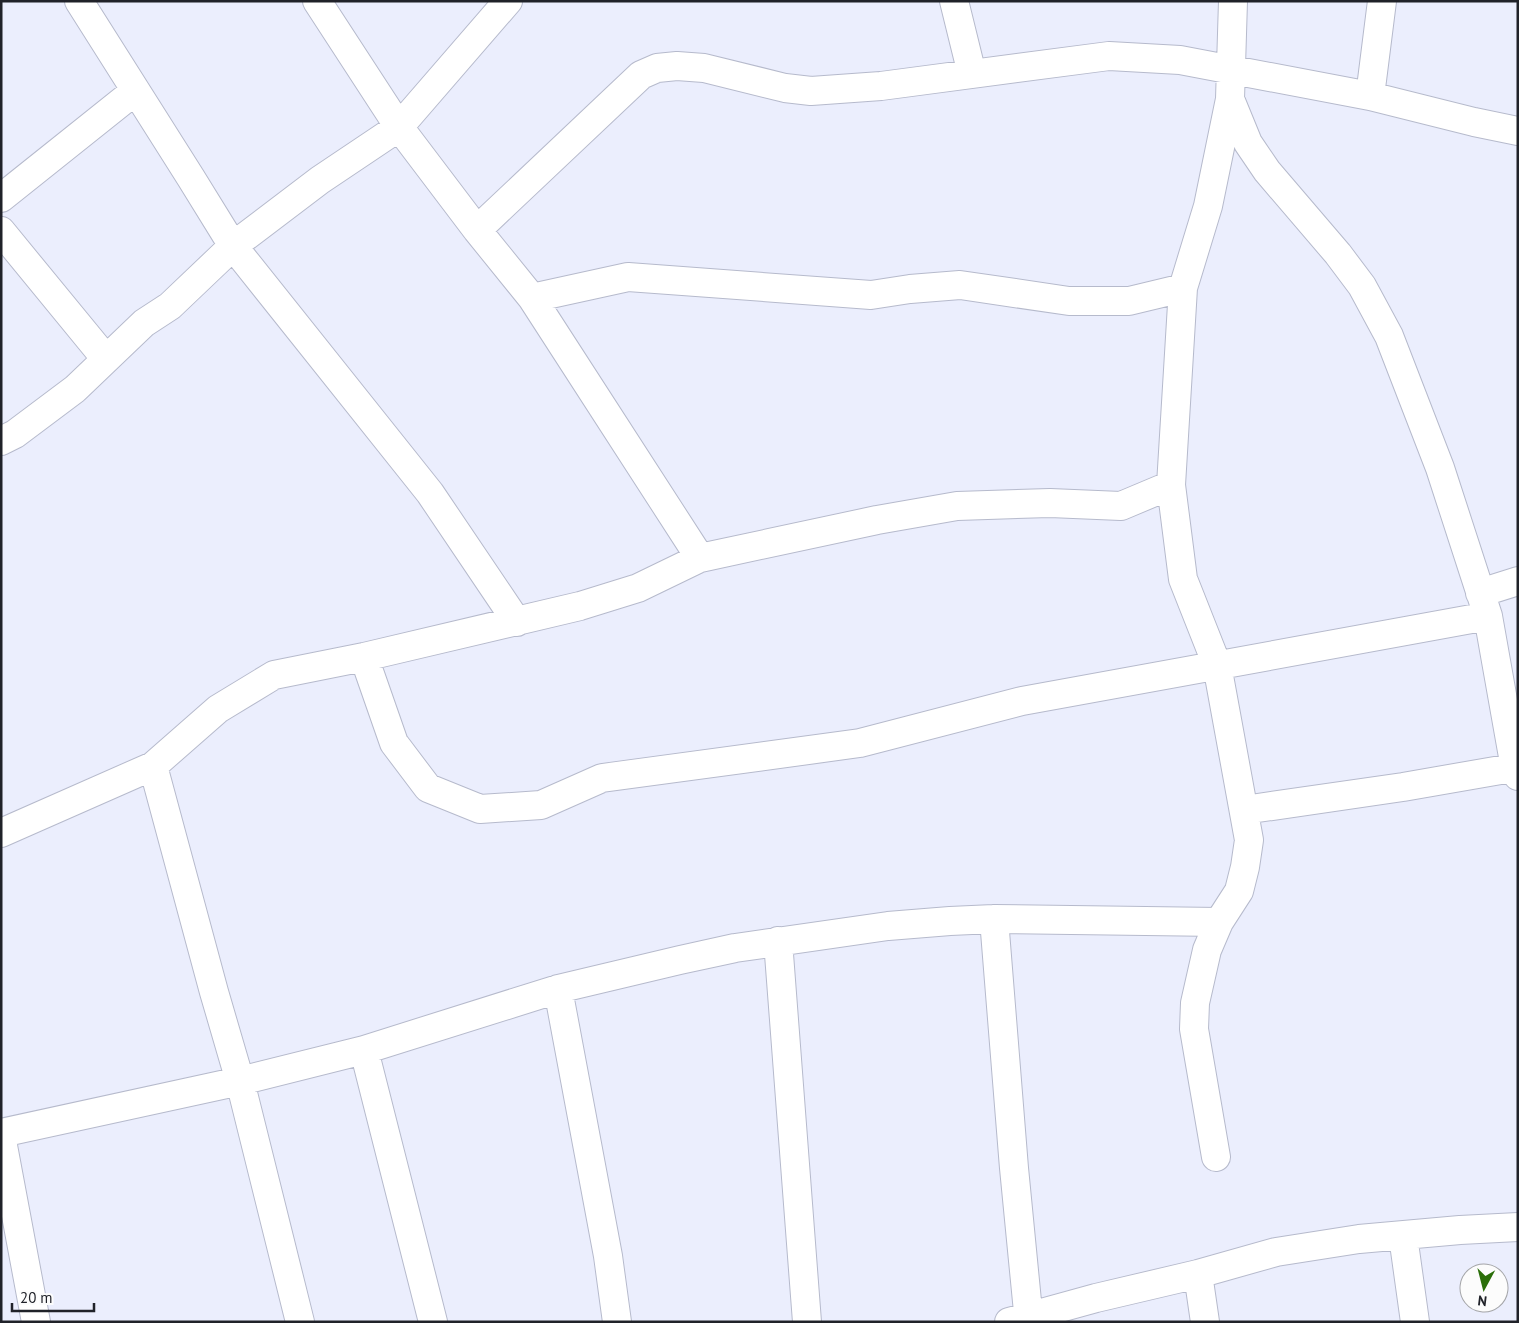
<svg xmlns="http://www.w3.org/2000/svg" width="1519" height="1323" font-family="'PT Sans',sans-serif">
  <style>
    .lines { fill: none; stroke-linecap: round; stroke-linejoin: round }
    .street-casing { stroke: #b6bacc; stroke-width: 30 }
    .street { stroke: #fff; stroke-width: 28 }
  </style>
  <rect width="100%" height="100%" fill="#ebeefd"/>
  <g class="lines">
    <defs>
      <path id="street" d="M 79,1 L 191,178 L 233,246 L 430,493 L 517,622
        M 317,1 L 399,127 L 477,230 L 532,298 L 700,558
        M 954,1 L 972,74
        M 1233,1 L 1230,99 L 1248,143 L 1267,171 L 1338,254 L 1362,286 L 1389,336 L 1440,468 L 1488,616 L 1515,768 L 1518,776
        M 1370,96 L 1382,1
        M 1,198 L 135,91
        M 477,230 L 641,75 L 657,68 L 677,66 L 704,68 L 785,88 L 811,91 L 881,86 L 1109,56 L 1180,60 L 1370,96 L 1474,122 L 1518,131
        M 1,231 L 106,359
        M 532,298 L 628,277 L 871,295 L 910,289 L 960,285 L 1069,301 L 1129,301 L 1183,288
        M 1,441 L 15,434 L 75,389 L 144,323 L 170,306 L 233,246 L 320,180 L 399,127 L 508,1
        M 1171,485 L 1183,288 L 1208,206 L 1230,99
        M 1480,593 L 1518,581
        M 364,657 L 394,743 L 428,788 L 480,809 L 541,805 L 602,778 L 860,743 L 1022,701 L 1488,616
        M 153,766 L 214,992 L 240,1081 L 300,1322
        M 1244,810 L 1403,787 L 1518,767
        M 1,833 L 153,766 L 218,709 L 274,675 L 364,657 L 580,606 L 638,588 L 700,558 L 877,520 L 957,506 L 1050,503 L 1121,506 L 1171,485 L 1183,579 L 1217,665 L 1249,840 L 1245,867 L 1239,891 L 1219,922 L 1207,950 L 1195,1003 L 1194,1029 L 1216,1157
        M 994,919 L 1014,1168 L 1029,1322
        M 778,941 L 807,1322
        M 558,989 L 608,1256 L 617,1322
        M 364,1050 L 433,1322
        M 1,1133 L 240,1081 L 364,1050 L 558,989 L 680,960 L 735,948 L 888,926 L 950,921 L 994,919 L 1219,922
        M 1,1135 L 36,1322
        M 1403,1236 L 1415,1322
        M 1198,1274 L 1205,1322
        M 1009,1322 L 1096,1298 L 1198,1274 L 1276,1252 L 1359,1239 L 1460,1230 L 1518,1227"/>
    </defs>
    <!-- street casing -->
    <use href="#street" class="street-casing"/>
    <!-- street -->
    <use href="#street" class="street"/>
  </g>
  <!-- border -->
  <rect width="1519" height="1323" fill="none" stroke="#202229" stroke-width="5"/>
  <!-- north arrow -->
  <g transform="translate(1484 1288) rotate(187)"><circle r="24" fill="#fcfcfc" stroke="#a4a5a8"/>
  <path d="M0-4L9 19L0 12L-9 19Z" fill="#2a6e09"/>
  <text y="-8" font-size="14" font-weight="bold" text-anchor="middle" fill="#202229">N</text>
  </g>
  <!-- scale -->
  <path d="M12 1303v8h82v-8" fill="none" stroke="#202229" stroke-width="2.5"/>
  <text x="20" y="1303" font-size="15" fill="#202229" stroke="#fcfcfc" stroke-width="4" paint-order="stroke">20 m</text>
</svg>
